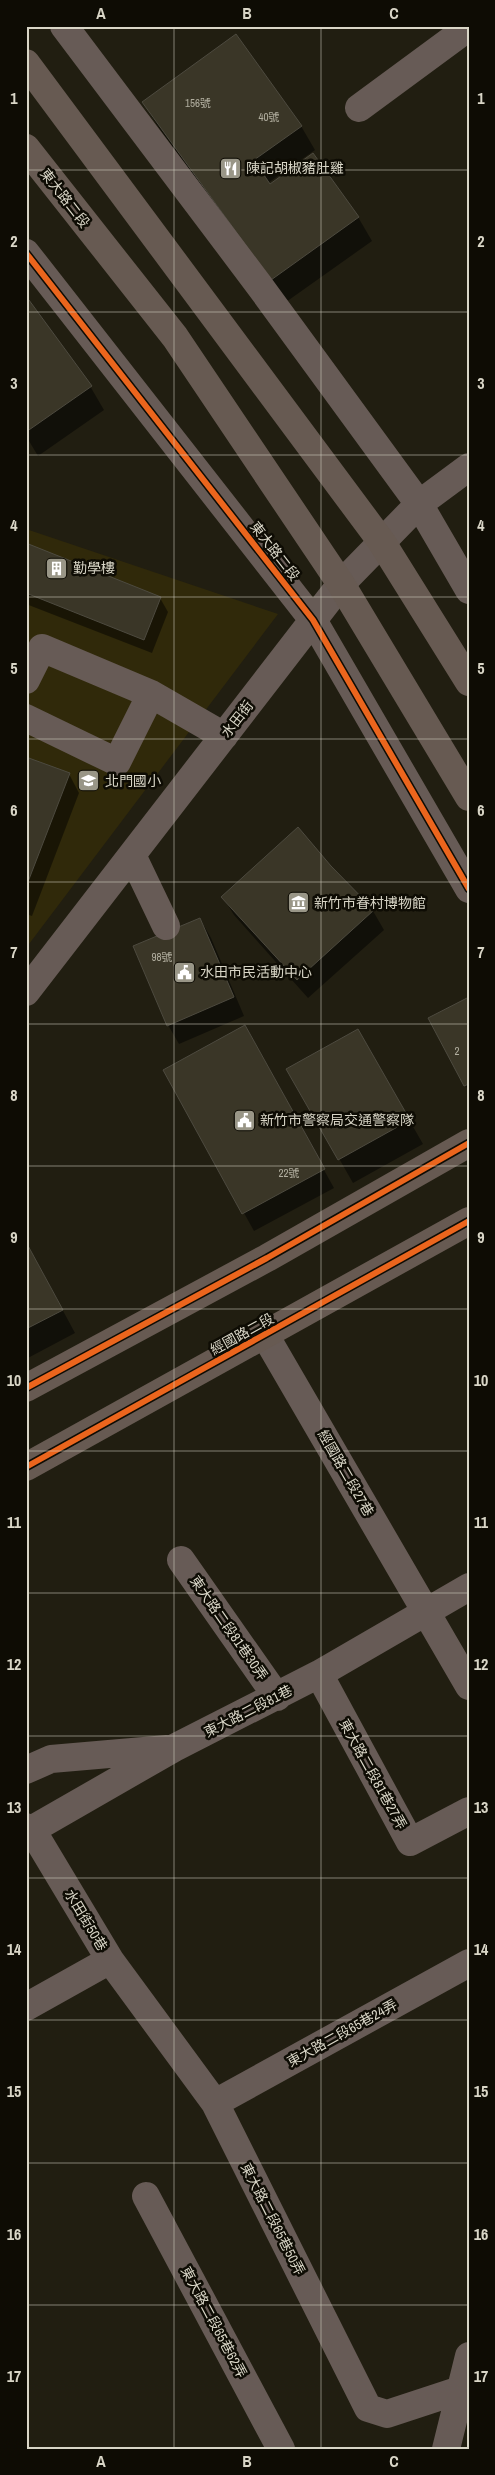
<svg xmlns="http://www.w3.org/2000/svg" width="495" height="2475" font-family="'Archivo Narrow','Noto Sans TC',sans-serif">
  <style>
    .built { fill: #30290a }
    .shadow { fill: #0007 }
    .building { fill: #3a3627; stroke: #4d4a3f }
    .lines { fill: none; stroke-linecap: round; stroke-linejoin: round }
    .minor { stroke: #675b56; stroke-width: 28 }
    .major { stroke: #675a52; stroke-width: 28 }
    .cycleway-casing { stroke: #0e0c04; stroke-width: 9 }
    .cycleway { stroke: #eb651d; stroke-width: 6 }
    .grid { fill: none; stroke: #d9d6c7; stroke-width: 1; stroke-opacity: 0.55 }
    .labels { text-anchor: middle; dominant-baseline: central; stroke-width: 5; stroke-linejoin: round; paint-order: stroke }
    .number-label { font-size: 11px; fill: #b1ae9f }
    .poi-label { font-size: 14px; fill: #d9d6c7; stroke: #0e0c04; text-anchor: start }
    .street-label { font-size: 14px; fill: #d9d6c7; stroke: #0e0c04 }
    .neatline { fill: none; stroke: #d9d6c7; stroke-width: 2 }
    .grid-label { font-size: 16px; text-anchor: middle; font-weight: bold; fill: #d9d6c7 }
  </style>
  <rect width="100%" height="100%" fill="#211e11"/>
  <!-- built -->
  <path class="built" d="M 26,529 L 278,614 L 26,948 Z"/>
  <!-- shadow -->
  <path class="shadow" d="M 143,102 L 301,126 L 315,150 L 268,183 L 270,185 L 358,217 L 372,241 L 286,302 L 157,125 Z
    M 26,298 L 90,386 L 104,410 L 38,456 L 26,436 Z
    M 26,545 L 160,598 L 168,612 L 152,653 L 26,604 Z
    M 26,758 L 69,774 L 79,793 L 32,916 L 26,914 Z
    M 330,867 L 373,911 L 384,930 L 308,998 L 234,915 L 223,897 Z
    M 200,919 L 211,938 L 244,1016 L 179,1044 L 168,1025 Z
    M 469,998 L 469,1092 L 430,1018 Z
    M 358,1031 L 423,1144 L 353,1183 L 288,1069 Z
    M 255,1046 L 334,1188 L 254,1231 L 244,1213 Z
    M 26,1242 L 75,1333 L 26,1359 Z"/>
  <!-- building -->
  <path class="building" d="M 236,34 L 302,126 L 254,160 L 270,184 L 313,153 L 359,217 L 271,280 L 142,102 Z
    M 26,296 L 92,386 L 26,432 Z
    M 26,543 L 161,597 L 144,640 L 26,593 Z
    M 26,757 L 70,773 L 26,887 Z
    M 298,827 L 331,866 L 374,910 L 297,980 L 221,897 Z
    M 200,918 L 234,997 L 167,1026 L 133,946 Z
    M 469,997 L 469,1084 L 464,1086 L 428,1018 Z
    M 245,1025 L 325,1169 L 242,1214 L 163,1070 Z
    M 358,1029 L 410,1120 L 338,1160 L 286,1069 Z
    M 26,1242 L 63,1310 L 26,1329 Z"/>
  <g class="lines">
    <!-- minor -->
    <path class="minor" d="M 64,26 L 259,285 L 419,504 L 469,590
      M 359,108 L 469,27
      M 26,253 L 313,620 L 469,889
      M 26,680 L 42,648 L 151,694 L 224,736
      M 26,718 L 117,762 L 151,694
      M 132,855 L 166,926
      M 26,992 L 341,584 L 419,504 L 469,467
      M 265,1335 L 469,1686
      M 181,1560 L 277,1697
      M 319,1674 L 410,1842 L 469,1811
      M 26,1770 L 51,1759 L 167,1749
      M 26,1827 L 32,1830 L 110,1960 L 26,2007
      M 26,1833 L 174,1748 L 319,1674 L 469,1587
      M 110,1960 L 215,2103 L 368,2408 L 387,2414 L 460,2390
      M 215,2103 L 469,1963
      M 146,2196 L 281,2449
      M 446,2449 L 469,2356"/>
    <!-- major -->
    <path class="major" d="M 26,63 L 381,541 L 469,682
      M 26,148 L 175,337 L 341,584 L 469,797
      M 26,1388 L 267,1258 L 469,1143
      M 26,1467 L 469,1221"/>
    <defs>
      <path id="cycleway" d="M 26,253 L 313,620 L 469,889
        M 26,1388 L 267,1258 L 469,1143
        M 26,1467 L 469,1221"/>
    </defs>
    <!-- cycleway casing -->
    <use href="#cycleway" class="cycleway-casing"/>
    <!-- cycleway -->
    <use href="#cycleway" class="cycleway"/>
  </g>
  <!-- grid -->
  <path class="grid" d="M 174,26 L 174,2449M 321,26 L 321,2449M 26,170 L 469,170M 26,312 L 469,312M 26,455 L 469,455M 26,597 L 469,597M 26,739 L 469,739M 26,882 L 469,882M 26,1024 L 469,1024M 26,1166 L 469,1166M 26,1309 L 469,1309M 26,1451 L 469,1451M 26,1593 L 469,1593M 26,1736 L 469,1736M 26,1878 L 469,1878M 26,2020 L 469,2020M 26,2163 L 469,2163M 26,2305 L 469,2305"/>
  <!-- icons -->
  <defs>
    <symbol id="restaurant-square" viewBox="-11 -11 22 22"><rect x="-9" y="-9" width="18" height="18" rx="4" fill="#999687" stroke="#0e0c04"/><path d="M-5-6h1v4h1v-4h1v4h1v-4h1v5L-1.5 .5V6h-2V.5L-5-1ZM5-6V6H3V1.5H1.5Q1.5-4 5-6Z" fill="#fff"/></symbol>
    <symbol id="building-square" viewBox="-11 -11 22 22"><rect x="-9" y="-9" width="18" height="18" rx="4" fill="#999687" stroke="#0e0c04"/><path d="M-4-6H4V6H1V3H-1V6H-4ZM-2.5-4.3h1.7v1.8h-1.7ZM.8-4.3h1.7v1.8H.8ZM-2.5-1h1.7V.8h-1.7ZM.8-1h1.7V.8H.8Z" fill="#fff"/></symbol>
    <symbol id="school-square" viewBox="-11 -11 22 22"><rect x="-9" y="-9" width="18" height="18" rx="4" fill="#999687" stroke="#0e0c04"/><path d="M0-5L7-2L0 1L-7-2ZM-4 1L0 2.5L4 1V4Q0 6-4 4Z" fill="#fff"/></symbol>
    <symbol id="museum-square" viewBox="-11 -11 22 22"><rect x="-9" y="-9" width="18" height="18" rx="4" fill="#999687" stroke="#0e0c04"/><path d="M0-6L6-3V-2H-6V-3ZM-5-1h2V3h-2ZM-1-1h2V3h-2ZM3-1h2V3H3ZM-6 4H6V6H-6Z" fill="#fff"/></symbol>
    <symbol id="civic-square" viewBox="-11 -11 22 22"><rect x="-9" y="-9" width="18" height="18" rx="4" fill="#999687" stroke="#0e0c04"/><path d="M-.6-6.5H3V-4.5H.6V-3L4-1V1h2V6H-6V1h2V-1L-.6-3ZM-1.2 2.5V6h2.4V2.5Z" fill="#fff"/></symbol>
  </defs>
  <g fill-rule="evenodd">
    <use href="#restaurant-square" x="218" y="156" width="25" height="25"/>
    <use href="#building-square" x="44" y="556" width="25" height="25"/>
    <use href="#school-square" x="76" y="768" width="25" height="25"/>
    <use href="#museum-square" x="286" y="890" width="25" height="25"/>
    <use href="#civic-square" x="172" y="960" width="25" height="25"/>
    <use href="#civic-square" x="232" y="1108" width="25" height="25"/>
  </g>
  <g class="labels">
    <!-- number labels -->
    <g class="number-label">
      <text x="198" y="103">156號</text>
      <text x="269" y="117">40號</text>
      <text x="162" y="957">98號</text>
      <text x="457" y="1051">2</text>
      <text x="289" y="1173">22號</text>
    </g>
    <!-- poi labels -->
    <g class="poi-label">
      <text x="246" y="168">陳記胡椒豬肚雞</text>
      <text x="73" y="568">勤學樓</text>
      <text x="105" y="781">北門國小</text>
      <text x="314" y="903">新竹市眷村博物館</text>
      <text x="200" y="972">水田市民活動中心</text>
      <text x="260" y="1120">新竹市警察局交通警察隊</text>
    </g>
    <!-- street labels -->
    <g class="street-label">
      <text transform="translate(65 198) rotate(52)">東大路二段</text>
      <text transform="translate(275 551) rotate(52)">東大路二段</text>
      <text transform="translate(237 719) rotate(-52)">水田街</text>
      <text transform="translate(242 1334) rotate(-29)">經國路二段</text>
      <text transform="translate(346 1473) rotate(60)">經國路二段27巷</text>
      <text transform="translate(229 1628) rotate(55)">東大路二段81巷30弄</text>
      <text transform="translate(248 1711) rotate(-27)">東大路二段81巷</text>
      <text transform="translate(373 1774) rotate(61)">東大路二段81巷27弄</text>
      <text transform="translate(86 1920) rotate(59)">水田街50巷</text>
      <text transform="translate(342 2033) rotate(-29)">東大路二段65巷24弄</text>
      <text transform="translate(273 2219) rotate(63)">東大路二段65巷50弄</text>
      <text transform="translate(214 2322) rotate(62)">東大路二段65巷62弄</text>
    </g>
  </g>
  <!-- border -->
  <rect width="495" height="2475" fill="none" stroke="#0e0c04" stroke-width="55"/>
  <rect x="28" y="28" width="440" height="2420" class="neatline"/>
  <g class="grid-label">
    <text x="101" y="19">A</text>
    <text x="247" y="19">B</text>
    <text x="394" y="19">C</text>
    <text x="14" y="104">1</text>
    <text x="481" y="104">1</text>
    <text x="14" y="247">2</text>
    <text x="481" y="247">2</text>
    <text x="14" y="389">3</text>
    <text x="481" y="389">3</text>
    <text x="14" y="531">4</text>
    <text x="481" y="531">4</text>
    <text x="14" y="674">5</text>
    <text x="481" y="674">5</text>
    <text x="14" y="816">6</text>
    <text x="481" y="816">6</text>
    <text x="14" y="958">7</text>
    <text x="481" y="958">7</text>
    <text x="14" y="1101">8</text>
    <text x="481" y="1101">8</text>
    <text x="14" y="1243">9</text>
    <text x="481" y="1243">9</text>
    <text x="14" y="1386">10</text>
    <text x="481" y="1386">10</text>
    <text x="14" y="1528">11</text>
    <text x="481" y="1528">11</text>
    <text x="14" y="1670">12</text>
    <text x="481" y="1670">12</text>
    <text x="14" y="1813">13</text>
    <text x="481" y="1813">13</text>
    <text x="14" y="1955">14</text>
    <text x="481" y="1955">14</text>
    <text x="14" y="2097">15</text>
    <text x="481" y="2097">15</text>
    <text x="14" y="2240">16</text>
    <text x="481" y="2240">16</text>
    <text x="14" y="2382">17</text>
    <text x="481" y="2382">17</text>
    <text x="101" y="2467">A</text>
    <text x="247" y="2467">B</text>
    <text x="394" y="2467">C</text>
  </g>
</svg>
